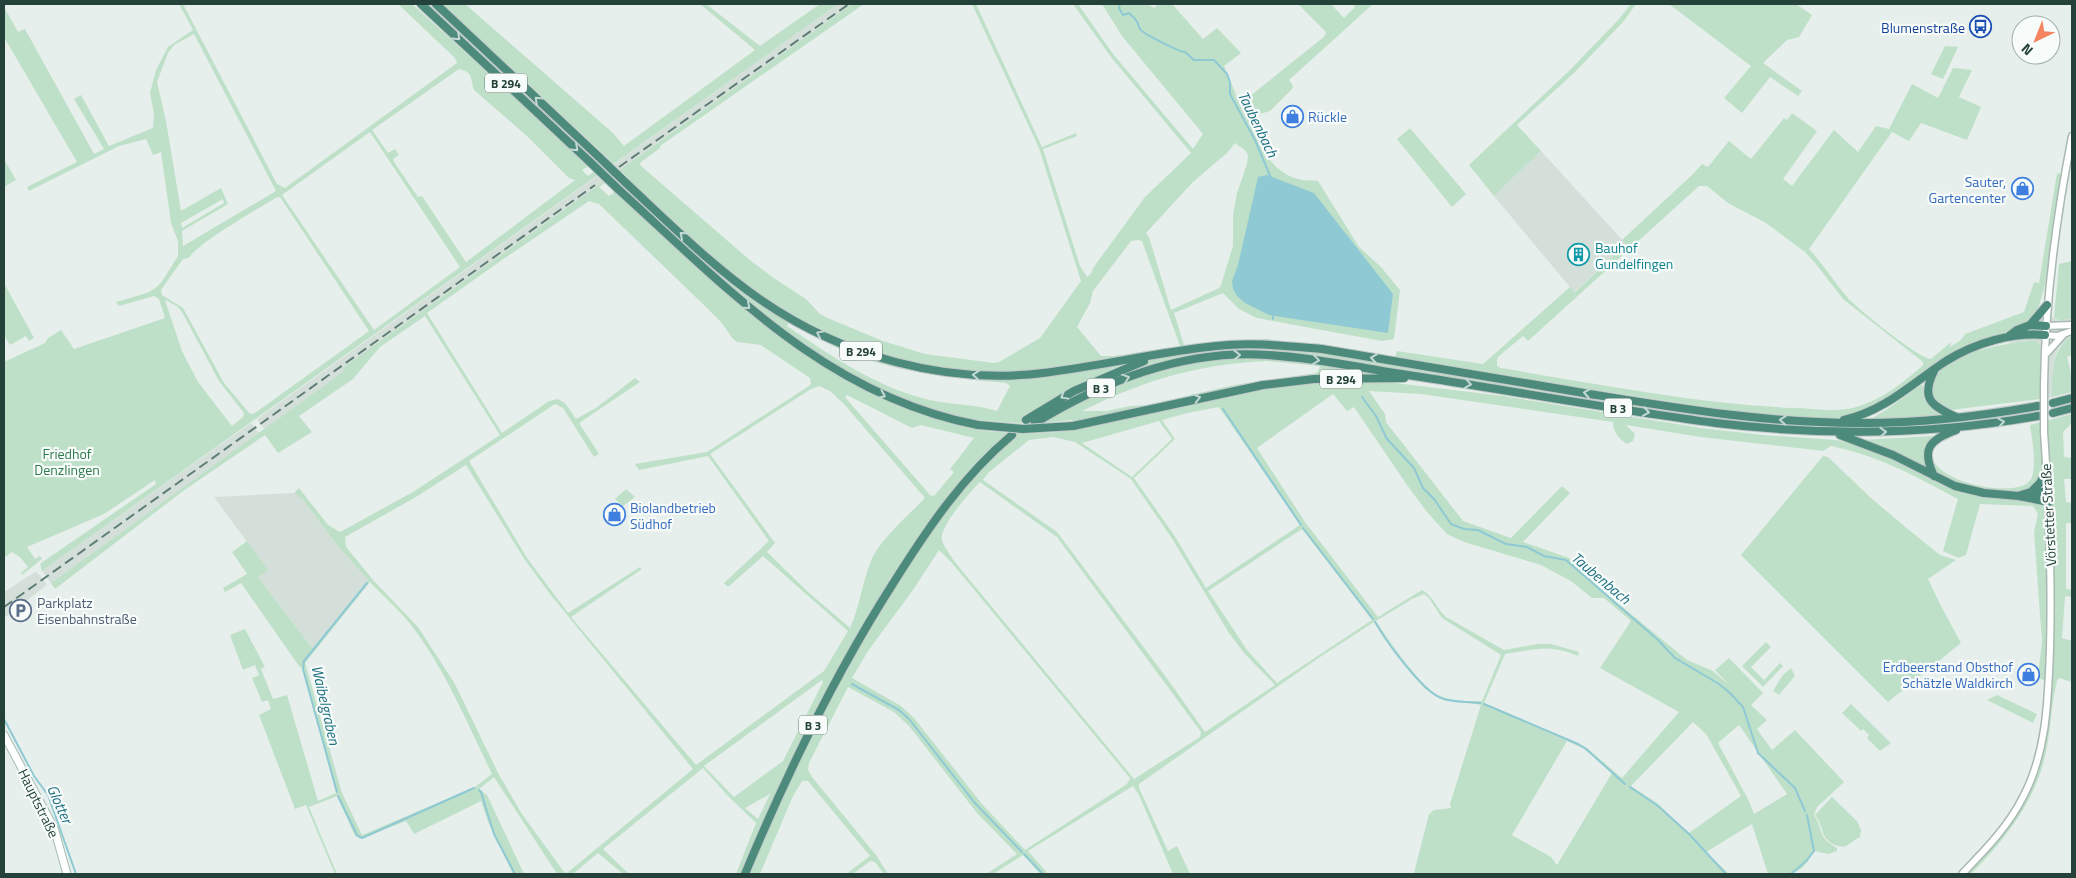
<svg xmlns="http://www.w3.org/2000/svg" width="2076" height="878" font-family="'Titillium Web',sans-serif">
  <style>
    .built { fill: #d4dfda }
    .green { fill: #bfe0c8; fill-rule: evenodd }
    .water { fill: #8ec9d4 }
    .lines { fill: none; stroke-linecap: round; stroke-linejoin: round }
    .stream { stroke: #8ec9d4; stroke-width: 2 }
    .tertiary-casing { stroke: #a8b8b2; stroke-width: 9 }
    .secondary-casing { stroke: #a4bbb3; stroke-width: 9 }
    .trunk-casing { stroke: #c2cac8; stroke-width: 10 }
    .tertiary { stroke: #fff; stroke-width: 6 }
    .secondary { stroke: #fff; stroke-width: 7 }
    .trunk { stroke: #4c8a7c; stroke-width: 8 }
    .rail { stroke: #5f7d75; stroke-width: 2; stroke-dasharray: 10 5; stroke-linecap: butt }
    .tertiary-bridge-casing { stroke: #a8b8b2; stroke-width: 9; stroke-linecap: butt }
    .trunk-bridge-casing { stroke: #c2cac8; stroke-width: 10; stroke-linecap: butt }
    .tertiary-bridge { stroke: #fff; stroke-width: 6 }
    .trunk-bridge { stroke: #4c8a7c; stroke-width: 8 }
    .oneway { stroke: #c4d9d4 }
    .labels { text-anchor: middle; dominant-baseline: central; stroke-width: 4.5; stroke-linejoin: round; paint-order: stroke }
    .shield { fill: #f7fbf9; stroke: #637a73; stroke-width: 1 }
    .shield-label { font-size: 12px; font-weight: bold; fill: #24423a }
    .transit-label { font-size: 14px; fill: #164399; stroke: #f7fbf9; text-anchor: end }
    .shop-label { font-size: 14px; fill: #366cbe; stroke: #f7fbf9; text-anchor: start }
    .culture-label { font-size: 14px; fill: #0d838f; stroke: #f7fbf9; text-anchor: start }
    .park-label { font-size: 14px; fill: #2d7a4b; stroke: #f7fbf9 }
    .street-label { font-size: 14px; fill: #24423a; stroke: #f7fbf9 }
    .service-label { font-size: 14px; fill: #4e5e75; stroke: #f7fbf9; text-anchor: start }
    .water-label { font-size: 15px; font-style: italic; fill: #1c6f80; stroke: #f7fbf9 }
  </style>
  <rect width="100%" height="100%" fill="#e6efeb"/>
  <!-- built -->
  <path class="built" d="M 838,4 L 852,4 L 344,367 L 344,372 L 264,429 L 257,419 Z
    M 1541,151 L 1626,244 L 1574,292 L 1494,196 Z
    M 2054,317 L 2060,321 L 2072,318 L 2072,336 L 2060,346 L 2056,354 L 2053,367 L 2052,397 L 2047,398 L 2047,386 L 2040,385 L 2040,346 L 2037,342 L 2029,340 L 2010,343 L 2009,331 L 2033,318 Z
    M 251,423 L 259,433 L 51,583 L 42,571 Z
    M 294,493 L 303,500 L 337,545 L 368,580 L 313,649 L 258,577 L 267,569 L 214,497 Z
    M 35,572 L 39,574 L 47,585 L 4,618 L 4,592 Z"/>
  <!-- green -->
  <path class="green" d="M 179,4 L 183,4 L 277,184 L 285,188 L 457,63 L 455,58 L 398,4 L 412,4 L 590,165 L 582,170 L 588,176 L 610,160 L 442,4 L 465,4 L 613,133 L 624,146 L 755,50 L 700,4 L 706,4 L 760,46 L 820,4 L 838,4 L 42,571 L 40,564 L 44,561 L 156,484 L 155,480 L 104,514 L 27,547 L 35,559 L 40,556 L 42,559 L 22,575 L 21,573 L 28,567 L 20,557 L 12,552 L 4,558 L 4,362 L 45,343 L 48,338 L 61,330 L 74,349 L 165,318 L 159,299 L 154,296 L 119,306 L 116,302 L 147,293 L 154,289 L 161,283 L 178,256 L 178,241 L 171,223 L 161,152 L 153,155 L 146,139 L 119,146 L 29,191 L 27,187 L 77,162 L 4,37 L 4,7 L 18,32 L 25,29 L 94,154 L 104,149 L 74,99 L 81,95 L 109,146 L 153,128 L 154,114 L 150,93 L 156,70 L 168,47 L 193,30 ZM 194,34 L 276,191 L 183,246 L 182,231 L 228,204 L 221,188 L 181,211 L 166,121 L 157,82 L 168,53 L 174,45 ZM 459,69 L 466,71 L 470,75 L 474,90 L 528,137 L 569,178 L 575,180 L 466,262 L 422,196 L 418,197 L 394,162 L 393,159 L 399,155 L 395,149 L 388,153 L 372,130 ZM 370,132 L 460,267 L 374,330 L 282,195 ZM 277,197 L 280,197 L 369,331 L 255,413 L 250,414 L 224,383 L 183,308 L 162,295 L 161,290 L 183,259 L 189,258 C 197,243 260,208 277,197 ZM 223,199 L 224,203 L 182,228 L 181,223 ZM 165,300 L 177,306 L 182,312 L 219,381 L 244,413 L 243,417 L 232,426 L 198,382 L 182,351 Z
    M 425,4 L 429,4 L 596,159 L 594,161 Z
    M 852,4 L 864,4 L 660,146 L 660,148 L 640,163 L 641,166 L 751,261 L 775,279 L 806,299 L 820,314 L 830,319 L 883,341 L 925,354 L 994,363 L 999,362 L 1040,338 L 1081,281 L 1039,148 L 972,4 L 976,4 L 1042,147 L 1076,133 L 1077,136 L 1043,149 L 1080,266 L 1087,277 L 1092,272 L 1093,268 L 1145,197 L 1191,153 L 1111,57 L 1073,4 L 1078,4 L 1113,54 L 1193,149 L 1203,134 L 1122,36 L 1102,4 L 1147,4 L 1154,8 L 1159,4 L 1172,4 L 1203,39 L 1217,28 L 1241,53 L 1224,66 L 1240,104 L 1325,36 L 1326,32 L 1298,4 L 1331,4 L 1344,18 L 1355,7 L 1353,4 L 1373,4 L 1289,80 L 1293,86 L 1292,89 L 1270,111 L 1250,117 C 1258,142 1270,172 1298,179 C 1304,181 1311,180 1318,181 L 1359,247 L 1381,267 L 1400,290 L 1394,339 L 1382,341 L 1257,318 L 1239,309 L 1223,293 L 1174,313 L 1184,345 L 1224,341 L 1267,339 L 1395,357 L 1397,351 L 1483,364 L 1570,287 L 1575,292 L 1626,244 L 1622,240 L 1692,175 L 1702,164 L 1708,167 L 1729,141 L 1751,159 L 1784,118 L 1787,120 L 1792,113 L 1817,131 L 1783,179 L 1792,186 L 1834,130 L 1858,152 L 1876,126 L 1889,129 L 1912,84 L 1938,98 L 1953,68 L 1972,70 L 1959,97 L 1981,107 L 1967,140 L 1921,123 L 1909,141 L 1892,132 L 1809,249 C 1823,264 1834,282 1848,298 C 1858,309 1919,359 1931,359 L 1951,342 L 1950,347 L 1961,340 L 1965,334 L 2024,312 L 2034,282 L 2039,283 L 2057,173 L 2061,174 L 2045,285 L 2037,312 L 2026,324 L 1979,343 L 1873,409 L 1844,417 L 1828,419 L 1739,412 L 1484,373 L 1334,354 L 1649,406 L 1862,426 L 1935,424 L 2040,410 L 2040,414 L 1964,424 L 1866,430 L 1758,425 L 1334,359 L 1269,351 L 1268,356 L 1387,373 L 1387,382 L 1503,396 L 1701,428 L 1763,435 L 1836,440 L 1852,444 L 1860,440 L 1952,435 L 1934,447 C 1917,480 2019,502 2031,479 C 2037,467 2032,438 2030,425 L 2072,414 L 2072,423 L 2063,432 L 2064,457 L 2072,458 L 2072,479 L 2064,479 L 2066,502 L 2072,503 L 2072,523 L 2066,523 L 2066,589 L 2072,590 L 2072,597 L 2065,596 L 2062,638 L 2072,641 L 2072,682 L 2059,678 L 2057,681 C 2051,704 2051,729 2046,752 C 2036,801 2005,840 1971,874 L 1958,874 C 1972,859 1987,845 1999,829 C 2033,785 2042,734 2046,681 L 2038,678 L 2038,675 L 2042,642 L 2034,532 L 2038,514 L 2033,506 L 1980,504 L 1966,555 L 1958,558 L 1943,551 L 1958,499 C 1915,476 1879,456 1831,446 L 1823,451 L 1701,437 L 1626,425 L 1635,434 L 1633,441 L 1627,444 C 1619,439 1613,432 1613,422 L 1421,394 L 1369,391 L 1385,414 L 1386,422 L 1463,521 L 1511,538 L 1562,486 L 1570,493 L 1523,542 L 1569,558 L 1603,591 L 1687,660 L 1713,671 L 1729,685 L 1715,670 L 1729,658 L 1763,693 L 1751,705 L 1767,720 L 1757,729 L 1772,750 L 1795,730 L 1844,782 L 1817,807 L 1814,815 C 1825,832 1816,836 1837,848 L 1837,851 L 1828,854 L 1814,851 C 1802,875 1793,874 1768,874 L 1752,824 L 1706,852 L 1729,874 L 1407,874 L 1414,873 L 1429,814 L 1434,810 L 1451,808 L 1450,804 L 1481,705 C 1459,701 1444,703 1424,688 L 1374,622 L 1317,659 L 1139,784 L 1139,788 L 1168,851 L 1177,846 L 1190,874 L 1173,874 L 1139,795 L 1133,786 L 1028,851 L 1048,874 L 1040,874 L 1023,855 L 993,874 L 986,874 L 1017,854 L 977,813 L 909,726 L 894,712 L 848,687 L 809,763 L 808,770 L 812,777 L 876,855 L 888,874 L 884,874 L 875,862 L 870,861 L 853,874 L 846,874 L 870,856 L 808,781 L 802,781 L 793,796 L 760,874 L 736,874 L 756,823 L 727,795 L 703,768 L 603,849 L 629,874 L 623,874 L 598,853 L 573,874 L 557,874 L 494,777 L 479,789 L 487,795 L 524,874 L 513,874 L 488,822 L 481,801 L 414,834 L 406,821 L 360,839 L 355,836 L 337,796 L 309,807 L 337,874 L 335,874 L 306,805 L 295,809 L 259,715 L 271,709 L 268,700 L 262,702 L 252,678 L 259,675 L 255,665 L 243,670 L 230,635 L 245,629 L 265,667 L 261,669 L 273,699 L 287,695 L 318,801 L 336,793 L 302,668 L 299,666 L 241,583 L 225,592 L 223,588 L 247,574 L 232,552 L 247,541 L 268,570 L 258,577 L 313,649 L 368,580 L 337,545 L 303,500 L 294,493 L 299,488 L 328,525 L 340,532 L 413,492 L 500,435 L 425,316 L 380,347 L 353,379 L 299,416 L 312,432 L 278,453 L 265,435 L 183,491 L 55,589 L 51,583 L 343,372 L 344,367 ZM 1235,143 L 1245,150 L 1248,155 L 1247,164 L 1237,193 L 1233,215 L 1233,246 L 1221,285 L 1219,288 L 1171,310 L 1149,237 L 1146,233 L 1193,182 L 1227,153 ZM 622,172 L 630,180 L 609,196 L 599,187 ZM 1699,186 L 1707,186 L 1728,203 L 1766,223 L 1805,252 L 1816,264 L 1843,299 L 1923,362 L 1923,365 C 1903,383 1883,399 1856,407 C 1837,413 1812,408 1792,408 C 1694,403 1597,384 1501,368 L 1497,366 L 1497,359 L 1499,356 L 1523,336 L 1528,341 ZM 589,201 L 599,204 L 706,307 L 721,322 L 733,339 L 737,342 L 761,345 L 810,378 L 811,383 L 809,386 L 707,452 L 635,464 L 639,470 L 708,456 L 769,541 L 724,583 L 728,587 L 763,556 L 848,631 L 824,671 L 696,765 L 571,617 L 642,569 L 640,567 L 568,613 L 527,558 L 469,461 L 555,404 L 563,408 L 594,457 L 599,454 L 579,423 L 640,382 L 635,378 L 596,408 L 576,419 L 565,403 L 558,399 L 549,401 L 502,433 L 427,313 L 502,260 ZM 1138,240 L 1142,241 L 1180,346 L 1114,356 L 1101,356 L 1077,327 L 1090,303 L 1093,291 L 1131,241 ZM 789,323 C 806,332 823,341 840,349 C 890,372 952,378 1006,383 L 1010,386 L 997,411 C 976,404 951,405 929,400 C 876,387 831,356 787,326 ZM 1267,361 L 1320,366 L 1317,373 L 1234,385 L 1147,405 L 1130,406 L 1107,411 L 1082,411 C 1148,379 1194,365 1267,361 ZM 1047,368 L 1038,378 L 1021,380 L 1029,370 ZM 819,386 L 830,391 L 844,404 L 925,498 C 908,516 880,539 871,561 C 862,583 860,606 850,628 L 807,591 L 767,552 L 775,543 L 710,454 L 811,389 ZM 1333,394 L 1347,411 L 1354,407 L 1407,485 L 1427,512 L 1447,534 L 1464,542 L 1541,565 L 1571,581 L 1592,598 L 1604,598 L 1631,621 L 1600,668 L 1679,712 L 1622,778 L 1587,748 L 1578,743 L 1484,703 L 1505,654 C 1535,650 1548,643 1578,656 L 1579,652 L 1551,644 L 1538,644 L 1504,650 L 1446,617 C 1437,609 1433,596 1422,590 L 1378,617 L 1305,522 L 1257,448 ZM 847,395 L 912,428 L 921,425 L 974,438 L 950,469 L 954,472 L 934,496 L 930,495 L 845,397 ZM 1219,407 L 1300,525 L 1206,588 L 1174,535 L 1134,478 L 1175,439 L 1162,420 L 1187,413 ZM 978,420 L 1032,424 L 1072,420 L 1074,430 C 1043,435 1009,434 978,430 ZM 1159,421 L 1172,439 L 1132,477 L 1082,443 ZM 1053,437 L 1075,442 L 1131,479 L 1171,537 L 1229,633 L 1244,653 L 1275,685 L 1205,732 L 1166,677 L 1057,532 L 983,480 L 988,473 L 1029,440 ZM 466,465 L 525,560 L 550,594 L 693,769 L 567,873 L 564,872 L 522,814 L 498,773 L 455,684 L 418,627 L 374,581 L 346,547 L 345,537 L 416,497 ZM 980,482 L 1057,537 L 1201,732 L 1200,737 L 1134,779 L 954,561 C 950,554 944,547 942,540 C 938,528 971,491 980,482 ZM 1302,529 L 1372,620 L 1277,683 L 1247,650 L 1208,591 ZM 939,550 L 952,563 L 1130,778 L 1127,784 L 1025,850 L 982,804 L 914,718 L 901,706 L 852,678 L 868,651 L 913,590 ZM 370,582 C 384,597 402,612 414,629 C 447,673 468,725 492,774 L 475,787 L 362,835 L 342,793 L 305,663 ZM 1424,594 L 1429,598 L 1442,618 L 1501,655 L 1482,701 C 1469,702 1448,701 1436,694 C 1420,685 1387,638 1376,621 L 1412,599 ZM 822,680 L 823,682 L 783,761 L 734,797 L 704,766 ZM 1693,722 L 1706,734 L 1741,796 L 1689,833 L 1657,803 L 1631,786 ZM 1739,725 L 1787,794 L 1754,814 L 1749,801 L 1718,743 ZM 1567,741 L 1586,750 L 1612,773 L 1557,865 L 1551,857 L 1512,835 ZM 770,794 L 758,819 L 745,808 Z
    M 1631,4 L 1636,4 L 1623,22 L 1575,72 L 1517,125 L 1541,151 L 1494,196 L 1469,165 L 1572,68 L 1619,19 Z
    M 1669,4 L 1796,4 L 1812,15 L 1799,37 L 1787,40 L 1763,63 L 1802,91 L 1798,96 L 1770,77 L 1742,113 L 1724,98 L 1751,66 Z
    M 1945,46 L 1958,47 L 1943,79 L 1931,74 Z
    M 1410,128 L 1466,194 L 1452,207 L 1397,139 Z
    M 4,159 L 16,180 L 4,187 Z
    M 2072,261 L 2072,318 L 2060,321 L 2054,317 L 2059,264 Z
    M 4,283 L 34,338 L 29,341 L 26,336 L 10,345 L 4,335 Z
    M 2072,336 L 2072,355 L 2067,357 L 2072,377 L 2072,392 L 2052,397 C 2052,374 2051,349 2072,336 Z
    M 2029,340 L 2037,341 L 2040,346 L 2040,399 L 1950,410 L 1941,408 L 1931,399 C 1932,393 1931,385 1933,379 C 1940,354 2007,344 2029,340 Z
    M 1921,385 L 1923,386 L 1924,399 L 1939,415 L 1871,419 L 1889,408 Z
    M 1823,456 L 1828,457 L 1871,498 L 1909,530 L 1940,555 L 1956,560 L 1928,579 L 1941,606 L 1961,643 L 1888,702 L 1741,555 Z
    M 626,489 L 635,497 L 623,506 L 615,499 Z
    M 1766,642 L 1771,647 L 1751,667 L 1764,680 L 1780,663 L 1783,666 L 1763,687 L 1742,666 Z
    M 1791,668 L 1795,676 L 1779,695 L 1773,691 L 1782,676 Z
    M 1997,695 L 2037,714 L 2033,723 L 1987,700 Z
    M 1851,704 L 1891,743 L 1880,751 L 1867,738 L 1869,735 L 1863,729 L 1861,731 L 1842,713 Z
    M 1832,797 L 1857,821 L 1861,830 L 1860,837 C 1855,839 1850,844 1846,846 C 1838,849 1825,841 1823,833 C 1821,826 1820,822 1815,815 Z"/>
  <!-- water -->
  <path class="water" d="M 1267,175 L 1314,193 L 1393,294 L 1388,333 L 1269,315 L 1245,303 L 1237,296 L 1233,289 L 1232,281 L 1238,265 L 1258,177 Z"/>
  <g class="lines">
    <!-- stream -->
    <path class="stream" d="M 1120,4 L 1119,8 L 1123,15 L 1129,13 C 1132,16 1136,19 1137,22 C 1139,24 1138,27 1140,29 C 1143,34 1180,52 1185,52 L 1194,60 L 1214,60 L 1227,74 L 1230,82 L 1230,94 L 1255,140 L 1271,178
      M 1273,319 L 1273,313
      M 1362,397 L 1376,416 L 1387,439 L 1414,468 L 1423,488 L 1434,499 L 1451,524 L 1464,529 L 1478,530 L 1506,544 L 1527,547 L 1544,556 L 1566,560 L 1658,640 L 1675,658 L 1719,684 L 1730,693 L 1743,707 L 1758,753 L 1795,788 L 1805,811
      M 1223,409 L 1301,525
      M 1303,528 L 1373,619
      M 1375,622 C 1386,641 1421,690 1441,698 C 1453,703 1467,701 1480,703
      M 852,684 L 899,710 L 909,719 L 974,802 L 1022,852
      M 1484,704 L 1578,744 L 1586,749 L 1625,784
      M 4,719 L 34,776 L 48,795 L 76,874
      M 1630,787 L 1658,806 L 1689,834 L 1726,874
      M 479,790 L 481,792 L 494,834 L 515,874
      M 337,792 L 303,669 L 304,661 L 367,583
      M 338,796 L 357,835 L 362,838 L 474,788
      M 1024,854 L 1043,874
      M 1791,874 L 1807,860 L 1814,851 L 1807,815"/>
    <defs>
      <path id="tertiary" d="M 2046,326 L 2072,325
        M 2045,335 L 2057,336 L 2072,331
        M 2045,355 L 2064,334
        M 2044,386 C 2045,301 2056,218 2072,136
        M 1962,874 C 1985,850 2008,827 2023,797 C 2047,752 2048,699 2050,649 C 2052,576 2049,505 2044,432"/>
      <path id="secondary" d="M 4,735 L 54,828 L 67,874"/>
      <path id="trunk" d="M 421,4 L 591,163
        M 436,4 L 599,157
        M 626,183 C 669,223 713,267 761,300 C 842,356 945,385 1043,373 C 1101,366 1158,352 1216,346 C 1252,342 1287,346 1322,349 C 1410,363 1497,378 1584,393 C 1677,408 1771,424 1865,423 C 1923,423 1981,416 2038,406
        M 618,189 C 727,288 827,396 978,425
        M 2030,325 L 2046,326
        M 2009,336 L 2017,330 L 2030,325 L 2047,305
        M 1934,371 C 1920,399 1932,406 1956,417
        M 2053,403 L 2072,398
        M 2053,413 L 2072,408
        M 1026,420 L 1074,391 L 1144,361
        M 1844,420 C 1886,410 1911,384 1946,361 C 1975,343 2012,332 2045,335
        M 1035,423 C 1104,381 1186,349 1268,355 C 1320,358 1370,370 1421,377 C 1519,392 1617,410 1716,423 C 1824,436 1931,435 2038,416
        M 1073,426 L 1263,385 L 1314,379 L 1404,378
        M 1840,435 L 1893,455 L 1955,486 L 1984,493 L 2019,496 L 2049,502
        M 1934,476 C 1921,449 1929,440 1956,430
        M 2031,492 L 2040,483 L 2046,472
        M 2021,495 L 2031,492 L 2048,492
        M 745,874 C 787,773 835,674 894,582 C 928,528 963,476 1012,435"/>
    </defs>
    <!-- tertiary casing -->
    <use href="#tertiary" class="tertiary-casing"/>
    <!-- secondary casing -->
    <use href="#secondary" class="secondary-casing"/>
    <!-- trunk casing -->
    <use href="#trunk" class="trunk-casing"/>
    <!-- tertiary -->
    <use href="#tertiary" class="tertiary"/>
    <!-- secondary -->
    <use href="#secondary" class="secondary"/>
    <!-- trunk -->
    <use href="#trunk" class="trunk"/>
    <!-- rail -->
    <path class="rail" d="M 619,167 L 849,4
      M 4,607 L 595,185"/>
    <defs>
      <path id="tertiary-bridge" d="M 2044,432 L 2044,386"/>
      <path id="trunk-bridge" d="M 599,157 L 626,183
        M 591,163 L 618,189
        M 978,425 L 1023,429 L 1073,426"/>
    </defs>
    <!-- tertiary-bridge casing -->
    <use href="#tertiary-bridge" class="tertiary-bridge-casing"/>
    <!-- trunk-bridge casing -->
    <use href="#trunk-bridge" class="trunk-bridge-casing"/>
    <!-- tertiary-bridge -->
    <use href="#tertiary-bridge" class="tertiary-bridge"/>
    <!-- trunk-bridge -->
    <use href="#trunk-bridge" class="trunk-bridge"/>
  </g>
  <!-- one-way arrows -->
  <defs><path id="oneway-chevron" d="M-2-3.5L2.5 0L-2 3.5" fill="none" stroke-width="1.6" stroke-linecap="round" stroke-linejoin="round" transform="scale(1.25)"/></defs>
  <g class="oneway">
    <use href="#oneway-chevron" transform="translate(457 37) rotate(43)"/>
    <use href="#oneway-chevron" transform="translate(538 100) rotate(-136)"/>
    <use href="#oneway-chevron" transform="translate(575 148) rotate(43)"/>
    <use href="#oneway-chevron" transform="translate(683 235) rotate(-139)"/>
    <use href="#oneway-chevron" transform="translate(747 306) rotate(41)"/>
    <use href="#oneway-chevron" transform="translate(820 334) rotate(-154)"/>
    <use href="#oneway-chevron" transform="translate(1237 355) rotate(-1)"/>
    <use href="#oneway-chevron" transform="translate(1374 358) rotate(-171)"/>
    <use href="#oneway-chevron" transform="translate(1316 360) rotate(7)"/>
    <use href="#oneway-chevron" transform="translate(976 375) rotate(-176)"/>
    <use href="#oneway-chevron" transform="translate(1126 378) rotate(-19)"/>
    <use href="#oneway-chevron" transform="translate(1468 384) rotate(8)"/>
    <use href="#oneway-chevron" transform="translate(1587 393) rotate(-170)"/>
    <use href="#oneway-chevron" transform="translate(882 395) rotate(24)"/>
    <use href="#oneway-chevron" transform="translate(1064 396) rotate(151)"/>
    <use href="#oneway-chevron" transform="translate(1197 398) rotate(-14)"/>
    <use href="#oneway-chevron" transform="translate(1646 412) rotate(9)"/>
    <use href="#oneway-chevron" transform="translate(1783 420) rotate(-175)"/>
    <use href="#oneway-chevron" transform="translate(2001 422) rotate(-9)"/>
    <use href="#oneway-chevron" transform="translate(1883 432) rotate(-2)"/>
  </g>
  <!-- icons -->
  <defs>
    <symbol id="bus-ring" viewBox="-11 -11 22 22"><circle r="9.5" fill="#f7fbf9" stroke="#1a4fb4" stroke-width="1.5"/><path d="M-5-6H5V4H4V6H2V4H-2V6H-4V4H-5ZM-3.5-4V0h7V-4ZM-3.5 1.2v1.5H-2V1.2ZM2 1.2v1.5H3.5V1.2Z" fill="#1a4fb4"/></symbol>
    <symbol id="shop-ring" viewBox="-11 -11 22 22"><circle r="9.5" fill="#f7fbf9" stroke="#3f7fe0" stroke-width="1.5"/><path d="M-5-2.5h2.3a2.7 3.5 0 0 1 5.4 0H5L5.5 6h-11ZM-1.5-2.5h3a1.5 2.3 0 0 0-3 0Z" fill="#3f7fe0"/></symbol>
    <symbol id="building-ring" viewBox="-11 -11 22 22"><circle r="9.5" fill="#f7fbf9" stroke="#0f9aa8" stroke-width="1.5"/><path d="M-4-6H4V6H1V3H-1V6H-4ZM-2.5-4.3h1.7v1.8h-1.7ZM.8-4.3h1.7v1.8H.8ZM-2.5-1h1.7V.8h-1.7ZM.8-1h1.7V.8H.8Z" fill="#0f9aa8"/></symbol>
    <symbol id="parking-ring" viewBox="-11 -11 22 22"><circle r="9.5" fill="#f7fbf9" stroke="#5c6f8a" stroke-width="1.5"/><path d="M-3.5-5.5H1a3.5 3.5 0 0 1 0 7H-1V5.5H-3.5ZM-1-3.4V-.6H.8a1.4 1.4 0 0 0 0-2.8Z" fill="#5c6f8a"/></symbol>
  </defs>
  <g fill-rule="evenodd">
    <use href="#bus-ring" x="1968" y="14" width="25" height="25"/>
    <use href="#shop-ring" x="1280" y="104" width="25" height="25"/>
    <use href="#shop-ring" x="2010" y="176" width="25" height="25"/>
    <use href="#building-ring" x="1566" y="242" width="25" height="25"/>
    <use href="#shop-ring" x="602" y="502" width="25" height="25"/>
    <use href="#parking-ring" x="8" y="598" width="25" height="25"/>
    <use href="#shop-ring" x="2016" y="662" width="25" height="25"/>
  </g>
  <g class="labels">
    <!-- shield labels -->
    <g class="shield">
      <rect x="485" y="73.5" width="42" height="19" rx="4"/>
      <rect x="840" y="341.5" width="42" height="19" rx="4"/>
      <rect x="1320" y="369.5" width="42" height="19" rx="4"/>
      <rect x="1087" y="378.5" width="28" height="19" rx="4"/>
      <rect x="1604" y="398.5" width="28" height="19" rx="4"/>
      <rect x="799" y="715.5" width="28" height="19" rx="4"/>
    </g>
    <g class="shield-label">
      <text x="506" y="83">B 294</text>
      <text x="861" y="351">B 294</text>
      <text x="1341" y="379">B 294</text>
      <text x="1101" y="388">B 3</text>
      <text x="1618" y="408">B 3</text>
      <text x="813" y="725">B 3</text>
    </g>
    <!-- transit labels -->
    <g class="transit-label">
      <text x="1965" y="27">Blumenstraße</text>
    </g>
    <!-- shop labels -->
    <g class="shop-label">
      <text x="1308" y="116">Rückle</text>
      <text x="2006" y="181" text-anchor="end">Sauter,<tspan x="2006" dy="16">Gartencenter</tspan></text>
      <text x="630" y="507">Biolandbetrieb<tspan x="630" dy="16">Südhof</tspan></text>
      <text x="2013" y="666" text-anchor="end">Erdbeerstand Obsthof<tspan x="2013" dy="16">Schätzle Waldkirch</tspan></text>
    </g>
    <!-- culture labels -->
    <g class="culture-label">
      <text x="1595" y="247">Bauhof<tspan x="1595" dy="16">Gundelfingen</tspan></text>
    </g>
    <!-- park labels -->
    <g class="park-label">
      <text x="67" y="453">Friedhof<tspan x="67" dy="16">Denzlingen</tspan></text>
    </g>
    <!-- street labels -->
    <g class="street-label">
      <text transform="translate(2048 515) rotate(-93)">Vörstetter Straße</text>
      <text transform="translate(39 803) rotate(64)">Hauptstraße</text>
    </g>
    <!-- service labels -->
    <g class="service-label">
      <text x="37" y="602">Parkplatz<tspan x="37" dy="16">Eisenbahnstraße</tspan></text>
    </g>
    <!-- water labels -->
    <g class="water-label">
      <text transform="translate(1258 124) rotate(64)">Taubenbach</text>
      <text transform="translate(1601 578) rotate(40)">Taubenbach</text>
      <text transform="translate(326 705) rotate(77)">Waibelgraben</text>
      <text transform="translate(60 804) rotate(66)">Glotter</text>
    </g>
  </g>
  <!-- border -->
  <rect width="2076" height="878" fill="none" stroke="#24423a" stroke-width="10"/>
  <!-- north arrow -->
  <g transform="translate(2036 40) rotate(223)"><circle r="24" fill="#f7fbf9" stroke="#a3b1ad"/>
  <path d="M0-4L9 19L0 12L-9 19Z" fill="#f4845f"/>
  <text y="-8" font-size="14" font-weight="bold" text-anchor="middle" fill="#24423a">N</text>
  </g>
</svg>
